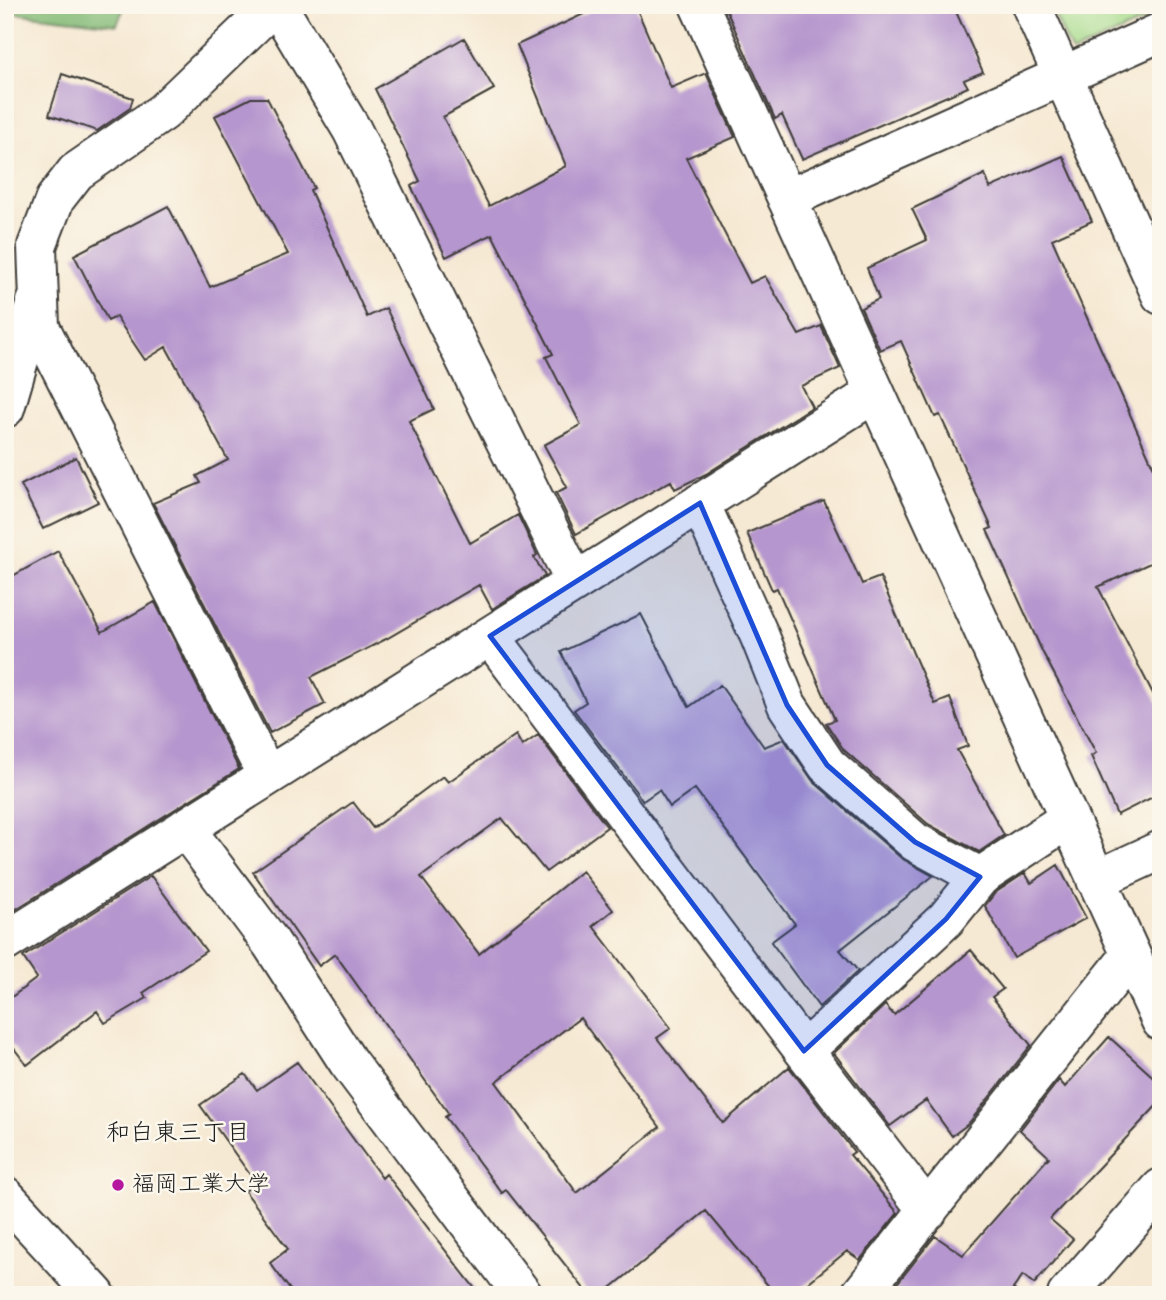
<svg xmlns="http://www.w3.org/2000/svg" width="1166" height="1300" font-family="Mynerve,'Klee One',sans-serif">
  <style>
    .green { fill: #a7dc8c; stroke: #627c54; stroke-width: 2 }
    .forest { fill: #85bc78; stroke: #506c4a; stroke-width: 2 }
    .building { fill: #b696ce; fill-rule: evenodd }
    .lines { fill: none; stroke-linecap: round; stroke-linejoin: round }
    .minor-casing { stroke: #3d3b37; stroke-width: 42 }
    .minor { stroke: #fff; stroke-width: 38 }
    .marked { fill: #1d4ed8; fill-opacity: 0.2; stroke: #1d4ed8; stroke-width: 5; stroke-linejoin: round }
    .poi-dot { fill: #b5179e; stroke: #fbf7ec; stroke-width: 2.5 }
    .labels { text-anchor: middle; dominant-baseline: central; stroke-width: 5; stroke-linejoin: round; paint-order: stroke }
    .poi-label { font-size: 23px; fill: #1c1c1c; stroke: #fbf7ec; text-anchor: start }
    .neighbourhood-label { font-size: 24px; fill: #1c1c1c; stroke: #fbf7ec }
  </style>
  <rect width="100%" height="100%" fill="#fbf7ec"/>
  <filter id="ink" filterUnits="userSpaceOnUse"><feTurbulence type="fractalNoise" baseFrequency=".0143" numOctaves="2"/><feDisplacementMap in="SourceGraphic" scale="14" xChannelSelector="R" yChannelSelector="G"/><feConvolveMatrix kernelMatrix="1 2 1 2 8 2 1 2 1" color-interpolation-filters="sRGB"/></filter>
  <filter id="wash" filterUnits="userSpaceOnUse"><feTurbulence type="fractalNoise" baseFrequency=".00686" numOctaves="4" result="noise"/><feDisplacementMap in="SourceGraphic" scale="28" xChannelSelector="R" yChannelSelector="G"/><feGaussianBlur stdDeviation="1.57" result="paint"/><feColorMatrix in="noise" values="0 0 0 0 0 0 0 0 0 0 0 0 0 0 0 0 0 1.4 0 .05"/><feComposite in="paint" operator="in"/></filter>
  <g filter="url(#wash)">
    <rect width="100%" height="100%" fill="#f6e9d3"/>
    <!-- green -->
    <path class="green" d="M 1050,5 L 1161,5 L 1161,13 L 1072,53 Z"/>
    <!-- forest -->
    <path class="forest" d="M 5,5 L 125,5 L 117,25 L 5,12 Z"/>
    <g id="blocks">
      <!-- building -->
      <path class="building" d="M 603,5 L 635,5 L 671,88 L 706,73 L 735,137 L 686,158 L 750,283 L 765,276 L 799,335 L 821,326 L 840,368 L 801,386 L 812,407 L 706,474 L 675,489 L 671,481 L 576,534 L 556,493 L 567,487 L 544,445 L 581,425 L 546,357 L 553,354 L 492,234 L 446,257 L 411,186 L 420,181 L 375,89 L 464,38 L 494,89 L 443,117 L 489,206 L 566,166 L 517,45 Z
        M 724,5 L 953,5 L 983,72 L 964,80 L 968,87 L 802,159 L 782,115 L 775,119 Z
        M 62,74 L 133,98 L 130,108 L 97,131 L 49,115 Z
        M 251,98 L 267,98 L 314,188 L 310,190 L 367,317 L 386,308 L 434,409 L 409,421 L 470,543 L 518,515 L 537,555 L 534,557 L 545,576 L 492,609 L 479,585 L 386,639 L 311,677 L 325,704 L 270,733 L 153,503 L 201,483 L 197,476 L 228,460 L 166,347 L 145,360 L 116,317 L 108,321 L 74,255 L 168,206 L 210,287 L 288,254 L 215,116 Z
        M 1063,156 L 1092,221 L 1052,239 L 1161,484 L 1161,558 L 1098,587 L 1161,709 L 1161,793 L 1117,815 L 1091,756 L 1096,753 L 1043,653 L 987,530 L 992,528 L 940,415 L 935,417 L 901,341 L 880,350 L 861,308 L 879,299 L 867,268 L 927,240 L 912,209 L 985,174 L 990,188 Z
        M 76,457 L 98,502 L 43,529 L 21,485 Z
        M 824,501 L 862,584 L 880,577 L 935,704 L 950,698 L 968,746 L 957,750 L 1004,835 L 979,852 L 928,824 L 844,750 L 826,723 L 835,720 L 777,588 L 772,590 L 747,533 Z
        M 58,551 L 102,632 L 155,602 L 239,769 L 5,916 L 5,580 Z
        M 641,614 L 689,707 L 720,685 L 764,747 L 784,739 L 813,781 L 901,858 L 933,876 L 840,950 L 858,971 L 819,1007 L 771,942 L 795,924 L 695,789 L 670,807 L 659,790 L 643,801 L 574,710 L 586,702 L 561,652 Z
        M 516,735 L 522,746 L 538,735 L 607,827 L 546,872 L 502,818 L 421,877 L 479,954 L 582,871 L 613,910 L 593,926 L 671,1028 L 657,1038 L 723,1123 L 789,1067 L 854,1152 L 850,1155 L 898,1213 L 860,1260 L 847,1251 L 793,1295 L 776,1295 L 706,1211 L 602,1295 L 589,1295 L 506,1190 L 502,1193 L 445,1117 L 449,1114 L 335,954 L 319,966 L 253,872 L 353,802 L 373,828 L 443,776 L 448,782 ZM 580,1018 L 660,1127 L 577,1193 L 496,1082 Z
        M 1058,865 L 1086,918 L 1014,958 L 985,906 L 995,893 L 1025,873 L 1031,883 Z
        M 151,876 L 206,951 L 143,993 L 147,998 L 105,1023 L 97,1011 L 27,1065 L 5,1037 L 5,1002 L 37,978 L 23,957 Z
        M 971,950 L 1003,989 L 992,997 L 1031,1045 L 968,1124 L 952,1136 L 926,1100 L 890,1126 L 834,1053 L 885,1005 L 894,1015 Z
        M 1109,1037 L 1161,1084 L 1161,1101 L 1050,1219 L 1073,1239 L 1034,1284 L 1023,1275 L 1013,1289 L 1021,1295 L 892,1295 L 898,1286 L 896,1285 L 935,1236 L 963,1255 L 1049,1157 L 1020,1130 L 1059,1080 L 1065,1087 Z
        M 297,1062 L 382,1178 L 386,1174 L 480,1295 L 294,1295 L 270,1263 L 288,1249 L 245,1191 L 256,1183 L 200,1105 L 245,1074 L 257,1090 Z"/>
    </g>
  </g>
  <g filter="url(#ink)">
    <use href="#blocks" fill-opacity="0" stroke="#3d3b37" stroke-width="2"/>
    <g class="lines">
      <defs>
        <path id="minor" d="M 277,5 L 352,130 L 575,582
          M 699,5 L 1161,1021
          M 1031,5 L 1161,295
          M 787,199 L 1161,32
          M 5,408 L 36,302
          M 700,503 L 760,637 L 787,705 L 827,765 L 915,842 L 980,877
          M 490,636 L 804,1051 L 928,1211
          M 267,776 L 40,327 L 37,246 L 55,199 L 76,172 L 163,112 L 274,5
          M 185,828 L 271,943 L 348,1062 L 523,1295
          M 1096,880 L 1161,850
          M 5,942 L 875,393
          M 804,1051 L 946,919 L 980,877 L 1068,819
          M 5,1196 L 96,1295
          M 860,1295 L 1130,956
          M 1067,1295 L 1161,1188"/>
      </defs>
      <!-- minor casing -->
      <use href="#minor" class="minor-casing"/>
      <!-- minor -->
      <use href="#minor" class="minor"/>
    </g>
  </g>
  <!-- marked area -->
  <path class="marked" d="M 700,503 L 787,705 L 827,765 L 915,842 L 980,877 L 946,919 L 804,1051 L 490,636 Z"/>
  <!-- markers -->
  <circle class="poi-dot" cx="118" cy="1185" r="7"/>
  <g class="labels">
    <!-- poi labels -->
    <g class="poi-label">
      <text x="132" y="1185">福岡工業大学</text>
    </g>
    <!-- neighbourhood labels -->
    <g class="neighbourhood-label">
      <text x="178" y="1133">和白東三丁目</text>
    </g>
  </g>
  <!-- margin -->
  <rect width="1166" height="1300" fill="none" stroke="#fbf7ec" stroke-width="28"/>
</svg>
